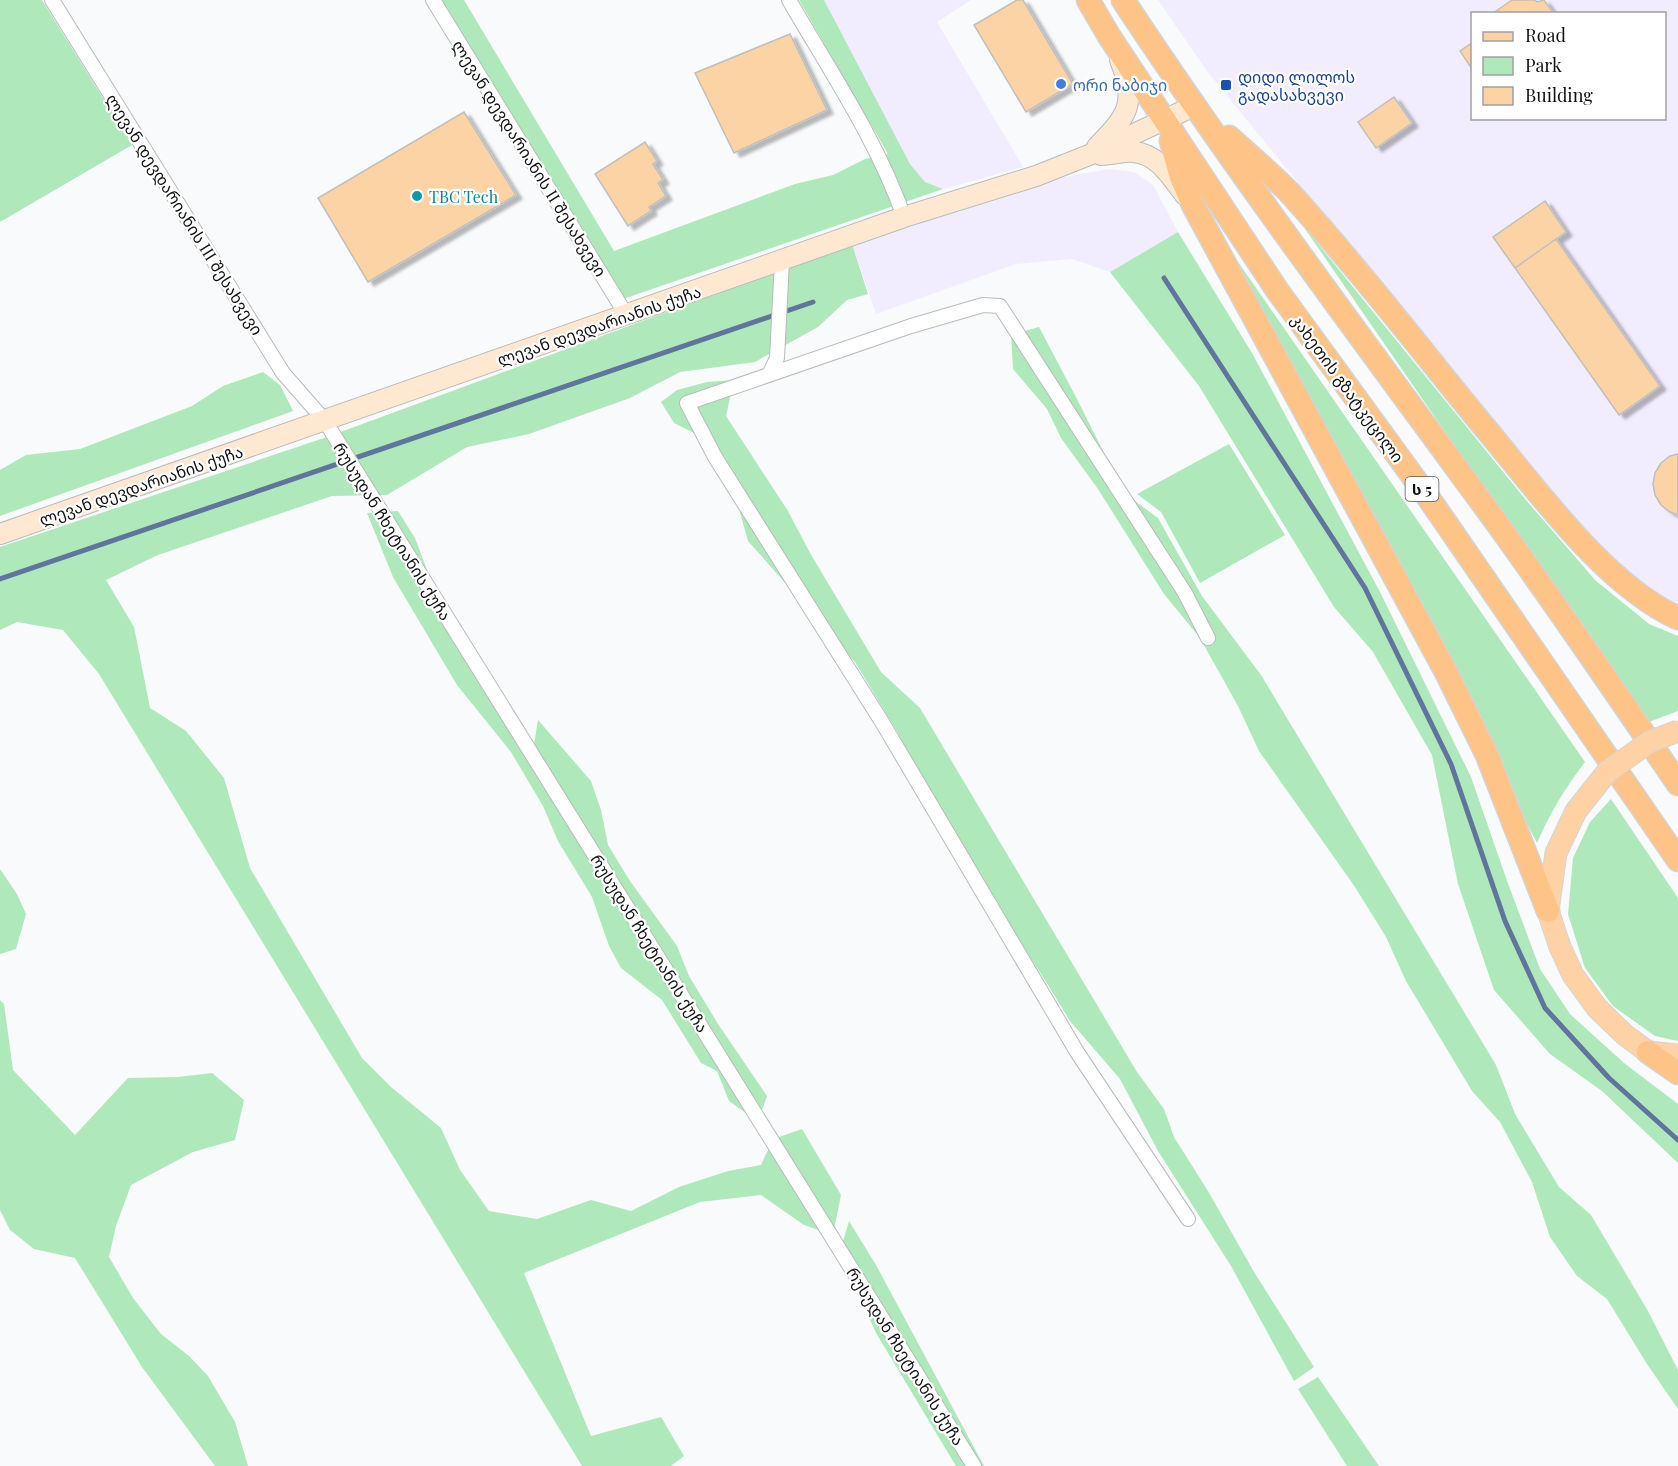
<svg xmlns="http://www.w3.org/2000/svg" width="1678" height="1466" font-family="'Playfair Display','Noto Sans Georgian',serif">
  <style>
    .industrial { fill: #f1edfe; fill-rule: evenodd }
    .green { fill: #afe8ba }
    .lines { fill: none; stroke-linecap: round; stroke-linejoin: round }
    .stream { stroke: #5f759e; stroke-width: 5 }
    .building { fill: #fcd3a5; stroke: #c1bfbd; stroke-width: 1.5; filter: url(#shadow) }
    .minor-casing { stroke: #b9bbbc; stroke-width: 16 }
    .secondary-casing { stroke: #b9bbbc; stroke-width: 22 }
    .primary-casing { stroke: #d4d4d5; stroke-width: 23 }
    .trunk-casing { stroke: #d4d4d5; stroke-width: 25 }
    .minor { stroke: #fff; stroke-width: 14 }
    .secondary { stroke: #fee8d2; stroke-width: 20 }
    .primary { stroke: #fed2a4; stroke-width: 21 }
    .trunk { stroke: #fec386; stroke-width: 22 }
    .primary-bridge-casing { stroke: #d4d4d5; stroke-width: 23; stroke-linecap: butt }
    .primary-bridge { stroke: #fed2a4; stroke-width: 21 }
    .shop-dot { fill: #3f7fe0; stroke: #fff; stroke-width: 2 }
    .transit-dot { fill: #1a4fb4; stroke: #fff; stroke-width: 2 }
    .culture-dot { fill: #0f9aa8; stroke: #fff; stroke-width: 2 }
    .labels { text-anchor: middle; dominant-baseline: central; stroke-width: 4.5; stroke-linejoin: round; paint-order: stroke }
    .shield { fill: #fff; stroke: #58595a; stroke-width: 1.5 }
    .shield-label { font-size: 15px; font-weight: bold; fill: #111213 }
    .transit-label { font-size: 16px; fill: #164399; stroke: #fff; text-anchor: start }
    .shop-label { font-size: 16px; fill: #366cbe; stroke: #fff; text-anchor: start }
    .street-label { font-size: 16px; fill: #111213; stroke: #fff }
    .culture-label { font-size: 16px; fill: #0d838f; stroke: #fff; text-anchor: start }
  </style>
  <defs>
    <filter id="shadow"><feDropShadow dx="6" dy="4" stdDeviation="1.5" flood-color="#0004"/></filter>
  </defs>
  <rect width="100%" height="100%" fill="#f8fafc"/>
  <!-- industrial -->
  <path class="industrial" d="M 824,0 L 971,0 L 937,22 L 1023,167 L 943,189 L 925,182 L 910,164 L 902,150 Z
    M 1158,0 L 1678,0 L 1678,609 L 1667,603 L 1611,560 L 1521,456 L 1207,71 ZM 1472,14 L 1664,14 L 1664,118 L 1472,118 Z
    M 1109,169 L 1134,172 L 1153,185 L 1178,232 L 1110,272 L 1072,259 L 1016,264 L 876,314 L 852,244 L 1054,179 Z"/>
  <!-- green -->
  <path class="green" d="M 0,0 L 42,0 L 132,145 L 0,222 Z
    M 438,0 L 464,0 L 614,251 L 795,184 L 833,175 L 865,159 L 888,154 L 799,0 L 824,0 L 910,164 L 925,182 L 943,189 L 623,299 Z
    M 1301,223 L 1526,500 L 1595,580 L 1649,624 L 1678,636 L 1678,711 L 1646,723 Z
    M 1178,232 L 1252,353 L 1380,592 L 1471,777 L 1506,878 L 1540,969 L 1570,1014 L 1624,1063 L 1678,1104 L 1678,1163 L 1602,1091 L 1550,1054 L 1494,990 L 1458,884 L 1432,755 L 1373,652 L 1334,607 L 1199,386 L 1110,272 Z
    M 852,244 L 868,294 L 847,300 L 818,327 L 755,362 L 680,372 L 630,398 L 529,434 L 467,447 L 387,495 L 332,496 L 158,555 L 106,580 L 134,627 L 150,708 L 186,731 L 224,778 L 250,868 L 362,1058 L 391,1087 L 441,1128 L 460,1170 L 489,1211 L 537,1219 L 591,1200 L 631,1211 L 679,1187 L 728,1171 L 761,1165 L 773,1139 L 802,1129 L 841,1195 L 833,1235 L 804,1225 L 761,1195 L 700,1202 L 524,1273 L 591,1436 L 661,1417 L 684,1456 L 671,1466 L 582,1466 L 99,674 L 63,630 L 17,622 L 0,630 L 0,547 L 327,437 Z
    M 1236,259 L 1585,762 C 1565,788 1550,813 1537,843 L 1229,264 Z
    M 1039,327 L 1077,399 L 1110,465 L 1128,496 L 1158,518 L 1202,596 L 1261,675 L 1496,1065 L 1515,1114 L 1559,1187 L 1591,1215 L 1648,1311 L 1678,1370 L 1678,1409 L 1647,1364 L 1607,1299 L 1577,1276 L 1550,1237 L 1532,1182 L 1500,1122 L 1472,1091 L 1406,981 L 1386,937 L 1355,887 L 1259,751 L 1238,706 L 1200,638 L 1164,594 L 1098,489 L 1061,438 L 1047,409 L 1013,369 L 1011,335 Z
    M 263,372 L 280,385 L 293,411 L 0,516 L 0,470 L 26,455 L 80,449 L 192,406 L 223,386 Z
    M 734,380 L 726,416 L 788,511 L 810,553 L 881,672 L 920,708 L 1137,1072 L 1164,1109 L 1174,1137 L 1208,1191 L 1254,1272 L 1314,1367 L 1294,1381 L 1231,1266 L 1158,1151 L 1120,1079 L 1070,1021 L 1043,977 L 962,854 L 942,820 L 898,733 L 855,662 L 748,541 L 737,502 L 709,454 L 694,433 L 674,423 L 661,402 L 677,390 L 707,382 Z
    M 1229,444 L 1285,535 L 1200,583 L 1161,512 L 1137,494 Z
    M 398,511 L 415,538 L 433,586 L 518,728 L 534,744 L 538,720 L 591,781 L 601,810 L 608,845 L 630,881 L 677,946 L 689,976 L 718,1024 L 767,1096 L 758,1122 L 729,1101 L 717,1071 L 701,1063 L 662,1000 L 621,968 L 609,946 L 592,897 L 558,841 L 543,806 L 511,752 L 457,685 L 393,577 L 367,513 Z
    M 1611,799 L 1678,898 L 1678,1041 L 1655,1036 L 1613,1006 L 1585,968 L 1568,914 L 1573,858 L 1590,822 Z
    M 0,869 L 17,894 L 26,914 L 16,949 L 0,954 Z
    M 0,1000 L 4,1004 L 13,1070 L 75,1135 L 128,1078 L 178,1077 L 212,1073 L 244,1100 L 235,1140 L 193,1152 L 131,1185 L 116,1226 L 109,1257 L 133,1298 L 161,1334 L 189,1356 L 208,1376 L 235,1422 L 248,1466 L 215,1466 L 142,1367 L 75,1258 L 34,1249 L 10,1230 L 0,1210 Z
    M 849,1221 L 876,1265 L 984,1466 L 956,1466 L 876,1333 L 853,1282 L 838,1258 Z
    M 1318,1377 L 1379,1466 L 1347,1466 L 1298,1389 Z"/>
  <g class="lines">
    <!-- stream -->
    <path class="stream" d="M 1164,278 L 1365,588 L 1451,764 L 1505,921 L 1545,1008 L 1609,1078 L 1678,1140
      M 0,579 L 813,302"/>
  </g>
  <!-- building -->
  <path class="building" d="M 1017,0 L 1023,0 L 1073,84 L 1026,112 L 974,25 Z
    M 1512,0 L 1535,0 L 1537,2 L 1544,0 L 1554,14 L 1492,14 Z
    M 790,34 L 827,110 L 734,153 L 695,73 Z
    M 1472,43 L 1472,69 L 1460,51 Z
    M 1394,97 L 1412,123 L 1376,148 L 1358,122 Z
    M 464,112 L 516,195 L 368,282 L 318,198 Z
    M 645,142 L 657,161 L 653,164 L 663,180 L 658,183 L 666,196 L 649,207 L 651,211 L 628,226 L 595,174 Z
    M 1545,201 L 1566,232 L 1515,268 L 1493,237 Z
    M 1556,239 L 1660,386 L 1619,415 L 1515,268 Z
    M 1678,454 L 1678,515 L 1670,512 L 1661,505 L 1655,495 L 1653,484 L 1655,473 L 1661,463 L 1670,456 Z"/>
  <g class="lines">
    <defs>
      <path id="minor" d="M 52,0 L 283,373 L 325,421 L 974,1466
        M 433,0 L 627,316
        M 789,0 C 830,71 877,140 904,217
        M 769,375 L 777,358 L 782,261
        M 1188,1219 L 1077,1052 L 882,722 L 715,457 L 687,403 L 911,326 L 983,305 L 1000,306 L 1185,593 L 1208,638"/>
      <path id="secondary" d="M 1097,147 C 1127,116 1138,104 1120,60
        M 1101,155 C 1111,155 1124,151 1134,152 C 1158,154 1172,178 1185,195
        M 0,534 L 904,217 L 1036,176 L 1089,155 L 1194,106"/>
      <path id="primary" d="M 1576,811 L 1556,853 L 1548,911 L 1560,947 L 1573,975 L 1597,1008 L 1625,1035 L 1648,1052 L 1678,1055"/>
      <path id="trunk" d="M 1088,0 L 1109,36 L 1277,290 L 1430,500 L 1678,860
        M 1123,0 C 1242,180 1372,352 1499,526 C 1560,611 1619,697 1678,784
        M 1229,137 C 1249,155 1270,173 1289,192 C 1358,268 1421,350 1486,429 C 1537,490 1605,585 1678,618
        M 1171,141 L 1181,177 L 1193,205 L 1445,670 L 1487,755 L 1548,911
        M 1648,1052 L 1678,1073"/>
    </defs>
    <!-- minor casing -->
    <use href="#minor" class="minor-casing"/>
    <!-- secondary casing -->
    <use href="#secondary" class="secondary-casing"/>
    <!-- primary casing -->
    <use href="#primary" class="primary-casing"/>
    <!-- trunk casing -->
    <use href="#trunk" class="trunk-casing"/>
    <!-- minor -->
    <use href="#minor" class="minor"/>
    <!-- secondary -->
    <use href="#secondary" class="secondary"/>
    <!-- primary -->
    <use href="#primary" class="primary"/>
    <!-- trunk -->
    <use href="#trunk" class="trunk"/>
    <defs>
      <path id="primary-bridge" d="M 1576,811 L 1607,772 L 1649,742 L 1678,731"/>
    </defs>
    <!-- primary-bridge casing -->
    <use href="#primary-bridge" class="primary-bridge-casing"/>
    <!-- primary-bridge -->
    <use href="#primary-bridge" class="primary-bridge"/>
  </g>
  <!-- markers -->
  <circle class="shop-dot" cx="1061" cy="84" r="6"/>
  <rect class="transit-dot" x="1220" y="79" width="12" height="12" rx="3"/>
  <circle class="culture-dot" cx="417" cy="196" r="6"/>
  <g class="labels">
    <!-- shield labels -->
    <rect class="shield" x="1405.5" y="477" width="33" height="24" rx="4.5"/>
    <g class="shield-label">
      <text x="1422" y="489">ს 5</text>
    </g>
    <!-- transit labels -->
    <g class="transit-label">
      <text x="1238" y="76">დიდი ლილოს<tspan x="1238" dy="18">გადასახვევი</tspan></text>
    </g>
    <!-- shop labels -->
    <g class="shop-label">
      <text x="1073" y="84">ორი ნაბიჯი</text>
    </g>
    <!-- street labels -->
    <g class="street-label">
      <text transform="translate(530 158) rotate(58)">ლევან დევდარიანის II შესახვევი</text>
      <text transform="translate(185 214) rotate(58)">ლევან დევდარიანის III შესახვევი</text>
      <text transform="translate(599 325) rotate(-19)">ლევან დევდარიანის ქუჩა</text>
      <text transform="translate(1348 388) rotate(54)">კახეთის გზატკეცილი</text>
      <text transform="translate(141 485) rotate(-19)">ლევან დევდარიანის ქუჩა</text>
      <text transform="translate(393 531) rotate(58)">რუსუდან ჩხეტიანის ქუჩა</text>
      <text transform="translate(650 943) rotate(58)">რუსუდან ჩხეტიანის ქუჩა</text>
      <text transform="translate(906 1356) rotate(58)">რუსუდან ჩხეტიანის ქუჩა</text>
    </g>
    <!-- culture labels -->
    <g class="culture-label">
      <text x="429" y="196">TBC Tech</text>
    </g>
  </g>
  <!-- legend -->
  <rect x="1471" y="12" width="195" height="108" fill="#ffffff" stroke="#a0a0a1" stroke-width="1.5"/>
  <rect x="1483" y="32" width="30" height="9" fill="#fed2a4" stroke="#a0a0a1" stroke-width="1.5"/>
  <text x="1525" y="42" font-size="18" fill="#111213">Road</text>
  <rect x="1483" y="57" width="30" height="18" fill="#afe8ba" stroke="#a0a0a1" stroke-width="1.5"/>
  <text x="1525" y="72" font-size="18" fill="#111213">Park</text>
  <rect x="1483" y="87" width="30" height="18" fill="#fcd3a5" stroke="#a0a0a1" stroke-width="1.5"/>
  <text x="1525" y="102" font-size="18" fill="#111213">Building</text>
</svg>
